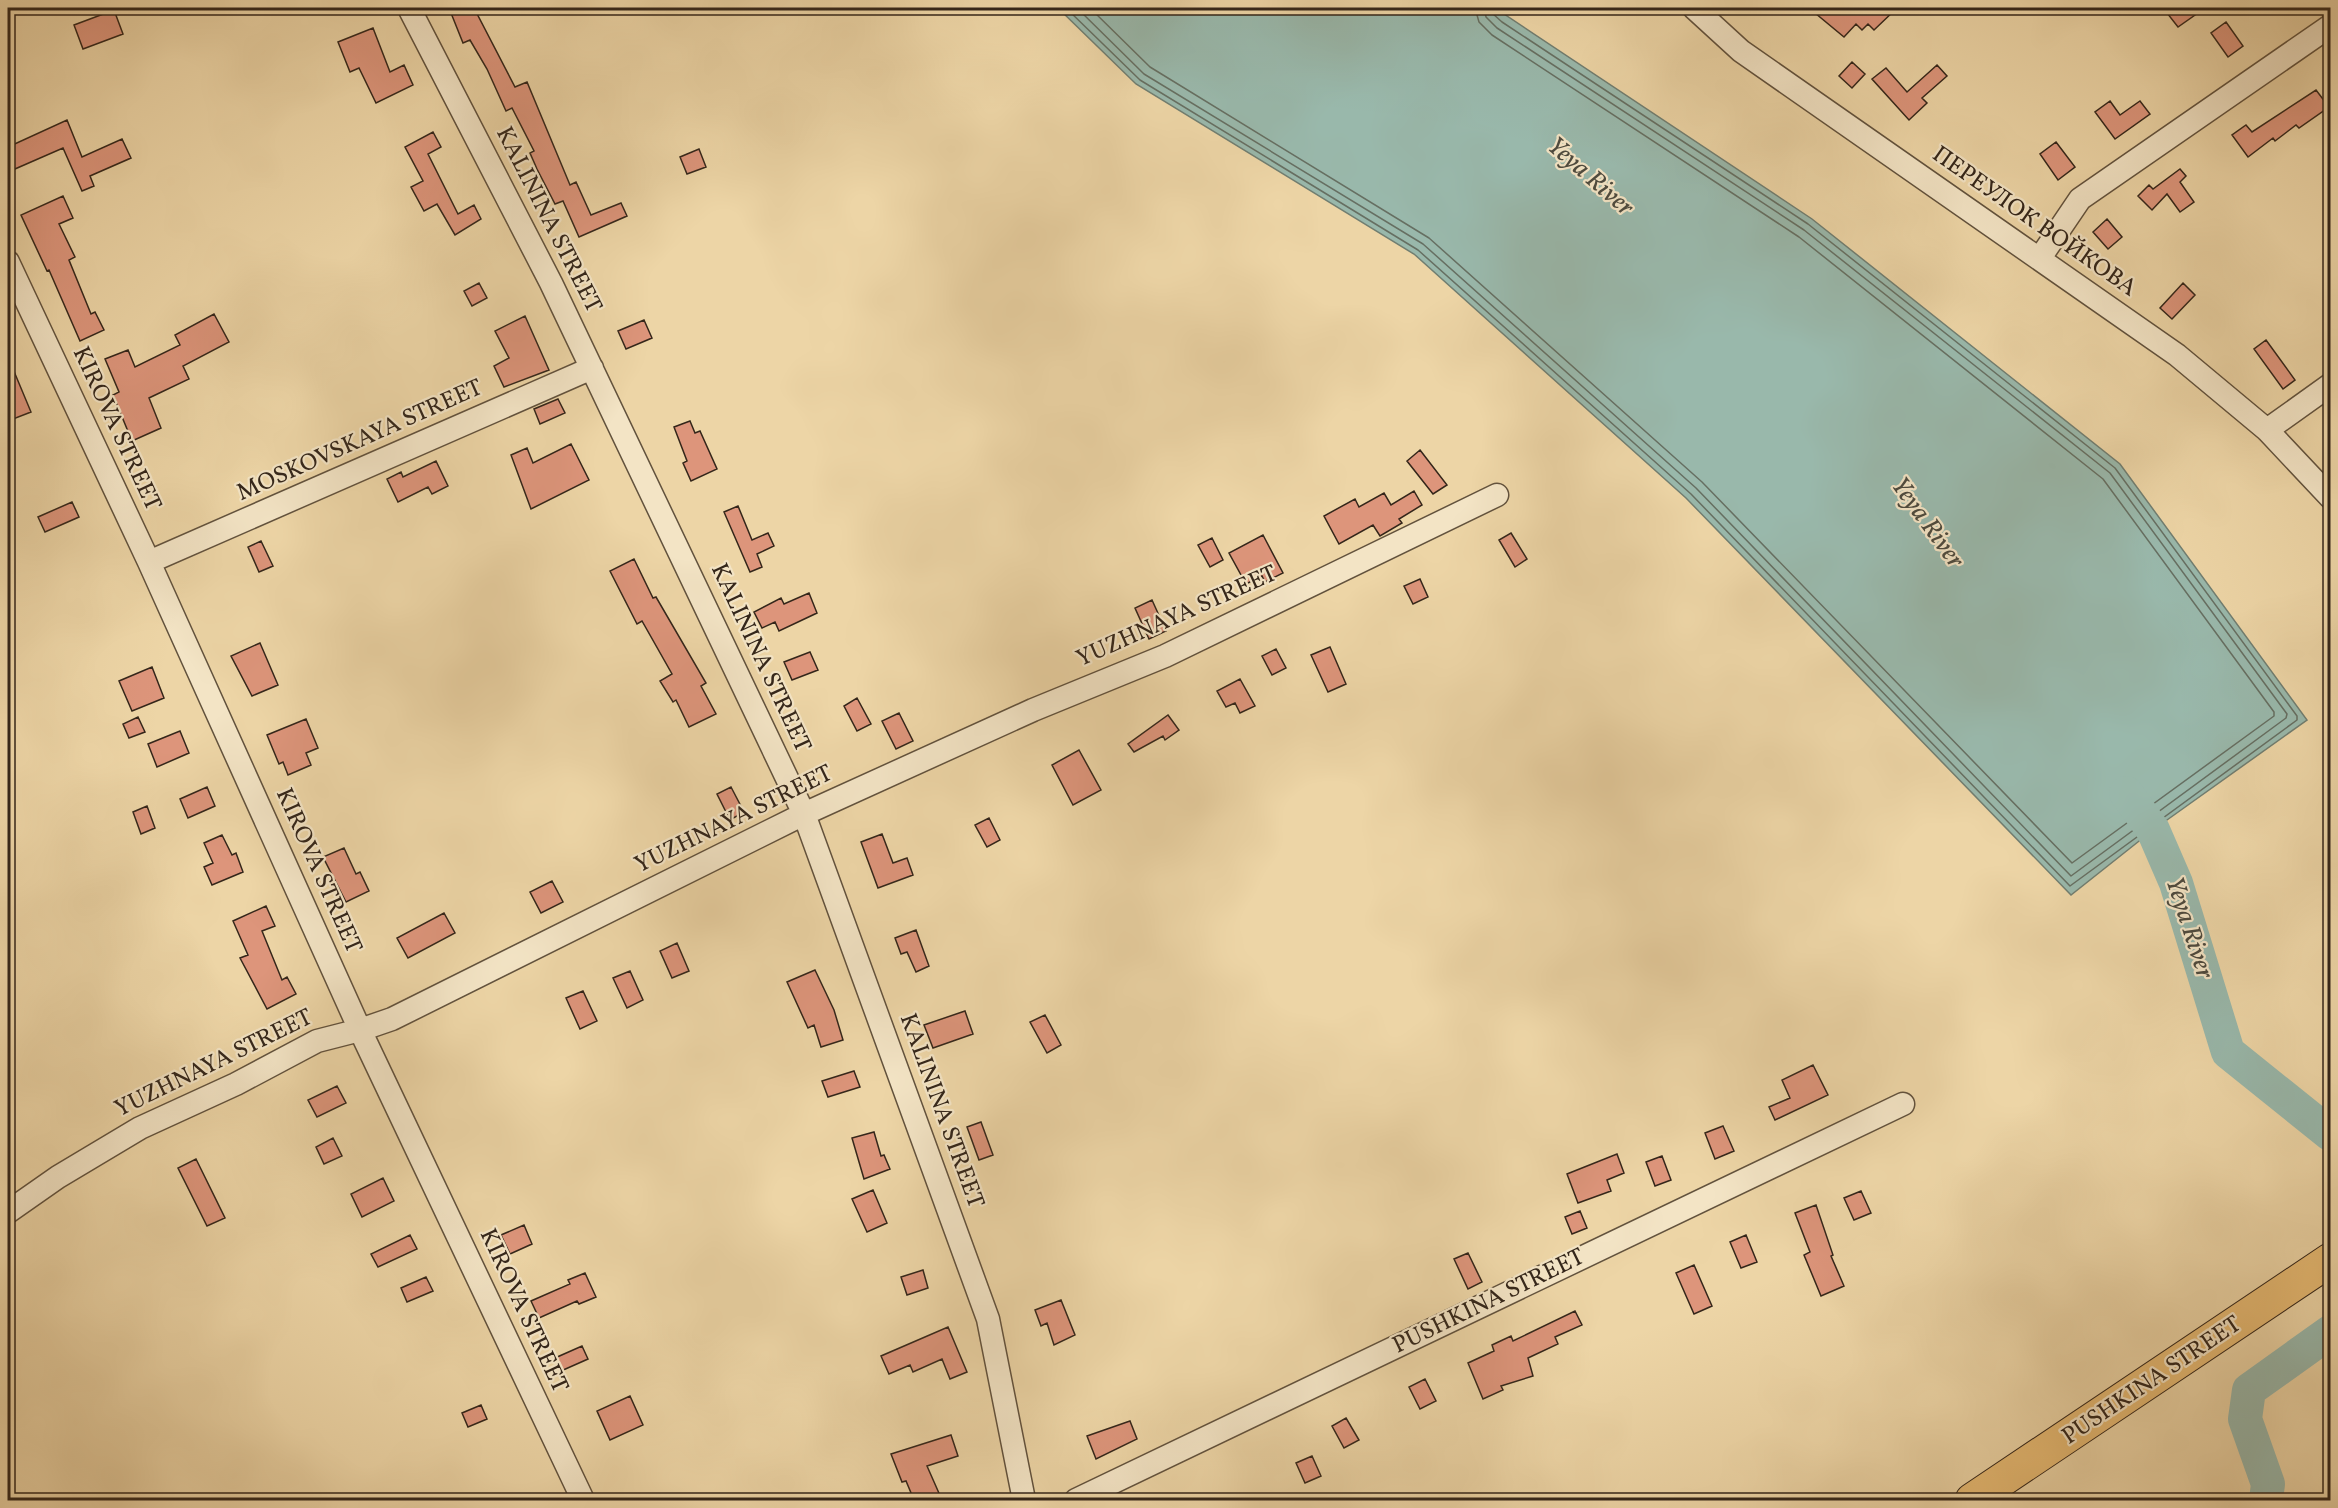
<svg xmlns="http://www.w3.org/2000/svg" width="2338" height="1508" font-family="Vollkorn,serif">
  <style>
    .water { fill: #99b8ab; stroke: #717e71; stroke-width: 1.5 }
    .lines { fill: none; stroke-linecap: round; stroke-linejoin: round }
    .shore { stroke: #666f62; stroke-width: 1.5 }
    .river { stroke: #99b8ab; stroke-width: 34 }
    .building { fill: #dd957b; stroke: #34261a; stroke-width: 1.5 }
    .street-casing { stroke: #62523d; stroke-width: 25 }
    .primary-casing { stroke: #34261a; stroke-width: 35 }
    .street { stroke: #f3e4c5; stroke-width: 22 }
    .primary { stroke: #e6ba73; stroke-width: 33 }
    .labels { text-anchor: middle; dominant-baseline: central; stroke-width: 4.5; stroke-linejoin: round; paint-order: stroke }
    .street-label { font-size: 24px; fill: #34261a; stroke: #f3e4c5 }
    .water-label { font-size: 26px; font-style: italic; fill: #4d4a3e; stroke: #f3e4c5 }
  </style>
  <rect width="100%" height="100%" fill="#edd5a6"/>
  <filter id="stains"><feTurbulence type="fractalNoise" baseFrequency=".00333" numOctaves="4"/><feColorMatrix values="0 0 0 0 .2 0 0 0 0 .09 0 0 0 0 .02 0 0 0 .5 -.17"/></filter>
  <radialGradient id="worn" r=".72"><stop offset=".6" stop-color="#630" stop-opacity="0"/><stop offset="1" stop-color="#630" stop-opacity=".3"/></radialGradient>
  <!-- water -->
  <path class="water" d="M 1058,8 L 1495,8 L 1812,219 L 2120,464 L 2307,720 L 2153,830 L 2071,895 L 1686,498 L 1414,254 L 1136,84 Z"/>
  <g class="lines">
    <!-- shore -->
    <path class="shore" d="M 1066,8 L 1140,80 L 1418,250 L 1691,494 L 2070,886 L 2297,720 L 2297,716 L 2115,468 L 1808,224 L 1502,22 L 1492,13 L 1491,8
      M 1077,8 L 1144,74 L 1423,244 L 1696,488 L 2071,876 L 2286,718 L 2287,714 L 2110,473 L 1804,230 L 1497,28 L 1486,17 L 1484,8
      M 1090,8 L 1150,67 L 1429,238 L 1702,482 L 2072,863 L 2274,716 L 2274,712 L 2103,479 L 1799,237 L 1492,35 L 1479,22 L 1475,8"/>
    <!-- river -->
    <path class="river" d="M 2126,793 L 2153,830 L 2176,883 L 2228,1052 L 2330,1134
      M 2266,1500 L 2268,1484 L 2245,1419 L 2249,1390 L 2330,1332"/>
  </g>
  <!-- building -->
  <path class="building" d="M 449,8 L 474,8 L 515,87 L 527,82 L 570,185 L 576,182 L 591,215 L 621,203 L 627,216 L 579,237 L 563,201 L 555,204 L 537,169 L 530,153 L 534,151 L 512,108 L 506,111 L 487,69 L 470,40 L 463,43 Z
    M 1809,8 L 1897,8 L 1874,30 L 1868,24 L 1862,30 L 1856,24 L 1844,37 Z
    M 2175,8 L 2205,8 L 2178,27 L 2167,13 Z
    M 114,10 L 123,34 L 83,49 L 74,25 Z
    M 2226,22 L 2243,46 L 2228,57 L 2211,33 Z
    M 373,28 L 390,72 L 404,65 L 413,85 L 376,103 L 359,68 L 350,72 L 338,42 Z
    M 1852,62 L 1865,74 L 1852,88 L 1839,76 Z
    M 1937,65 L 1947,76 L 1922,98 L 1927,103 L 1909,120 L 1872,79 L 1886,68 L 1907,92 Z
    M 2316,90 L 2329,107 L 2299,128 L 2296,125 L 2275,141 L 2273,138 L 2248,157 L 2232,135 L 2246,125 L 2252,132 Z
    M 2110,101 L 2120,115 L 2140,101 L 2150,114 L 2115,139 L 2095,112 Z
    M 67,120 L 82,157 L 122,139 L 131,158 L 90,176 L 94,186 L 82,191 L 63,148 L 8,172 L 8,147 Z
    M 433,132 L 441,147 L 428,154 L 458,214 L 474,205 L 481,219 L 455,235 L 437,204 L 424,211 L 411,187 L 423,181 L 405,147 Z
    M 2056,142 L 2075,167 L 2058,180 L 2040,154 Z
    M 699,149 L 706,167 L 687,174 L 680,157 Z
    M 2180,169 L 2186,176 L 2180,182 L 2194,202 L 2180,212 L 2167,194 L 2152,210 L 2138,196 L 2149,185 L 2153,189 Z
    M 63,196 L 73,218 L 59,224 L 75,257 L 69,260 L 91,314 L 95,312 L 104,330 L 80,341 L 49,270 L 47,271 L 21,215 Z
    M 2107,219 L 2122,237 L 2108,249 L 2093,232 Z
    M 479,283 L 487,298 L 472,306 L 464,291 Z
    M 2183,283 L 2195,295 L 2172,319 L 2160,308 Z
    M 214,314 L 229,342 L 183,366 L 189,379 L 149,398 L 161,428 L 132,441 L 113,395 L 119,392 L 105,359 L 128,350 L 135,367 L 180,345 L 175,335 Z
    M 525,316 L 549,370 L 504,387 L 494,366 L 509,358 L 495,331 Z
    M 644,320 L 652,338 L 626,349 L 618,331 Z
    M 2266,340 L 2295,380 L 2283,389 L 2254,349 Z
    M 8,357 L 31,412 L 8,421 Z
    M 558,399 L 565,413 L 540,424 L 534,409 Z
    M 690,421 L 695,433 L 700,431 L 717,469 L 691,481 L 683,463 L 687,461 L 674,427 Z
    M 571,444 L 589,480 L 531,509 L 511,455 L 527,448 L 533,463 Z
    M 1420,450 L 1447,485 L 1433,494 L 1407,461 Z
    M 436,461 L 448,486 L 432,494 L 428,487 L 398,502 L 387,479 L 401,472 L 403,477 Z
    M 1414,491 L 1422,505 L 1399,519 L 1402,523 L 1380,536 L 1373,525 L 1339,544 L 1324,516 L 1355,499 L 1359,507 L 1384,493 L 1391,505 Z
    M 72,502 L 79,517 L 45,532 L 38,517 Z
    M 738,506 L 752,540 L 768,533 L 774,546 L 757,554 L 762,567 L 750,572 L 724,512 Z
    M 1511,533 L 1527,559 L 1515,567 L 1499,540 Z
    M 1263,535 L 1283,573 L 1265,582 L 1262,576 L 1246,584 L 1229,553 Z
    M 1212,538 L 1223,560 L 1210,567 L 1198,545 Z
    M 261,541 L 273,566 L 259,572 L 248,547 Z
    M 634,559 L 653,598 L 656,597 L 706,683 L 701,686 L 716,714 L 689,727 L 676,700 L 673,702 L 660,681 L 672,674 L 642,621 L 637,624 L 610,571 Z
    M 1420,579 L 1428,597 L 1413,604 L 1404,586 Z
    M 809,593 L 817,613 L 779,631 L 775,622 L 762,628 L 754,612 L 781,598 L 784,604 Z
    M 1152,600 L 1166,631 L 1149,639 L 1135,608 Z
    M 260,643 L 278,685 L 252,696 L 231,656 Z
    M 1330,647 L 1346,684 L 1328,692 L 1311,655 Z
    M 1276,649 L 1286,668 L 1272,675 L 1262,656 Z
    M 810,652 L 818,670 L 792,680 L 784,662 Z
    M 152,667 L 164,698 L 132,711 L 119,681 Z
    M 1240,679 L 1255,706 L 1240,713 L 1235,703 L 1226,707 L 1217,691 Z
    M 857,698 L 871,724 L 857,731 L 844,706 Z
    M 899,713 L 913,741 L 896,749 L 882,721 Z
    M 1168,715 L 1179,730 L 1165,740 L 1163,736 L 1134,752 L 1128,744 Z
    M 138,717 L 145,732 L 129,738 L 123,724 Z
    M 306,719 L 318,748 L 306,753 L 311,765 L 288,775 L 283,762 L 279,764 L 267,735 Z
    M 180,731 L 189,753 L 157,767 L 148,744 Z
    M 1079,750 L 1101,790 L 1073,805 L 1052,765 Z
    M 207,787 L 215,806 L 188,818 L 180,799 Z
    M 731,787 L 744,812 L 730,820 L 717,794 Z
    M 147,806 L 155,828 L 141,834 L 133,812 Z
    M 989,818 L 1000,840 L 987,847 L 975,825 Z
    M 882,834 L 893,863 L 907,858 L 913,875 L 878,888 L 861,842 Z
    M 222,835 L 232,855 L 236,853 L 243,872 L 212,885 L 204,867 L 213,863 L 204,843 Z
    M 344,848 L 356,874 L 360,872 L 369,891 L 346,902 L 323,857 Z
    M 552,881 L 563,902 L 541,913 L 530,892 Z
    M 266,906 L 275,926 L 262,931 L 282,980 L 287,977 L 296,994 L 267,1009 L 240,958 L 248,955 L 233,921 Z
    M 444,913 L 455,933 L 408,958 L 397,938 Z
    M 916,930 L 929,966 L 916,972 L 907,952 L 901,954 L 895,938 Z
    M 677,943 L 689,971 L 672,978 L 660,951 Z
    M 815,970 L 834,1010 L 843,1040 L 821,1047 L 814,1025 L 808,1028 L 787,982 Z
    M 630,971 L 643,1000 L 627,1008 L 613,978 Z
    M 583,991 L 597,1021 L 580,1029 L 566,998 Z
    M 965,1011 L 973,1034 L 933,1048 L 924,1025 Z
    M 1045,1015 L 1061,1045 L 1047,1053 L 1030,1022 Z
    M 1813,1065 L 1828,1095 L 1775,1120 L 1769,1107 L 1790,1098 L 1782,1080 Z
    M 854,1071 L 860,1087 L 828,1097 L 822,1081 Z
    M 337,1086 L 346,1103 L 317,1117 L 308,1100 Z
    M 981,1122 L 993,1155 L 979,1160 L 967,1127 Z
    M 1723,1126 L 1734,1151 L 1715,1159 L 1705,1133 Z
    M 874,1132 L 881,1156 L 884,1155 L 890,1169 L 864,1179 L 852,1138 Z
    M 333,1138 L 342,1156 L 324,1164 L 316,1147 Z
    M 1617,1154 L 1624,1173 L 1607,1180 L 1611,1191 L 1578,1203 L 1567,1174 Z
    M 1662,1156 L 1671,1180 L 1655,1186 L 1646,1162 Z
    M 196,1159 L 225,1218 L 207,1226 L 178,1168 Z
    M 383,1178 L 394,1201 L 362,1217 L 351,1194 Z
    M 873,1190 L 887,1223 L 867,1232 L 852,1199 Z
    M 1861,1191 L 1871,1213 L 1854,1220 L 1844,1198 Z
    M 1816,1205 L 1833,1255 L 1831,1256 L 1844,1286 L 1821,1296 L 1804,1255 L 1810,1252 L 1795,1213 Z
    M 1580,1211 L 1587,1228 L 1572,1234 L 1565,1217 Z
    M 524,1225 L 532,1244 L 510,1254 L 501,1235 Z
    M 410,1235 L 417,1249 L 378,1267 L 371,1254 Z
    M 1746,1235 L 1757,1262 L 1741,1268 L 1730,1242 Z
    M 1468,1253 L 1482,1282 L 1468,1289 L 1454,1259 Z
    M 1694,1265 L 1712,1306 L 1694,1314 L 1676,1273 Z
    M 923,1270 L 928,1288 L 907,1295 L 901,1277 Z
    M 585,1273 L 596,1297 L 579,1304 L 577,1301 L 539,1318 L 531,1301 L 570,1284 L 568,1280 Z
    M 426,1277 L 433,1291 L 407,1302 L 401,1288 Z
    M 1061,1300 L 1075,1335 L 1054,1345 L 1047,1323 L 1041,1326 L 1035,1310 Z
    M 1575,1311 L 1582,1325 L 1555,1337 L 1558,1344 L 1528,1358 L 1533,1376 L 1501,1386 L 1503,1390 L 1483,1399 L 1468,1363 L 1494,1351 L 1492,1345 L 1511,1336 L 1513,1341 Z
    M 948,1327 L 967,1372 L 950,1379 L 942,1359 L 913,1372 L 910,1365 L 889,1374 L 881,1356 Z
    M 582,1346 L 588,1359 L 561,1371 L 555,1358 Z
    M 1425,1379 L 1436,1401 L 1420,1409 L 1409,1387 Z
    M 630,1396 L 643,1425 L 610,1440 L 597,1411 Z
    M 481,1405 L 487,1419 L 468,1427 L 462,1413 Z
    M 1346,1418 L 1359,1440 L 1344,1448 L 1332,1426 Z
    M 1130,1421 L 1137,1439 L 1096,1459 L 1087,1436 Z
    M 951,1435 L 958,1456 L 927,1466 L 942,1500 L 914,1500 L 906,1481 L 902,1482 L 891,1454 Z
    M 1312,1456 L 1321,1476 L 1305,1483 L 1296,1463 Z"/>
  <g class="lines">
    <defs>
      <path id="street" d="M 409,8 L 551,283 L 804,814 L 988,1319 L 1024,1500
        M 1694,8 L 1741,51 L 2177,355 L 2267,430 L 2330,497
        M 2040,258 L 2080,199 L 2330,26
        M 8,262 L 149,562 L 360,1030 L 583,1500
        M 2267,430 L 2330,385
        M 149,562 L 592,368
        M 8,1212 L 58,1177 L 140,1128 L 236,1084 L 317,1041 L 360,1030 L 392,1019 L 804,814 L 1033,710 L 1165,656 L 1497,495
        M 1076,1500 L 1903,1104"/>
      <path id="primary" d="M 1972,1500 L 2330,1260"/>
    </defs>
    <!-- street casing -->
    <use href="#street" class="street-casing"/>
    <!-- primary casing -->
    <use href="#primary" class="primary-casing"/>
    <!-- street -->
    <use href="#street" class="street"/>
    <!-- primary -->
    <use href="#primary" class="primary"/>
  </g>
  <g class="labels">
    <!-- street labels -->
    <g class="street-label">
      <text transform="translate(548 220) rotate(63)">KALININA STREET</text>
      <text transform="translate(2034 222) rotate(35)">ПЕРЕУЛОК ВОЙКОВА</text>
      <text transform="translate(116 429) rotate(65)">KIROVA STREET</text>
      <text transform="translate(360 441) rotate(-24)">MOSKOVSKAYA STREET</text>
      <text transform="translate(1177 617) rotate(-24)">YUZHNAYA STREET</text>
      <text transform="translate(760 658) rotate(65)">KALININA STREET</text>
      <text transform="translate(734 820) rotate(-26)">YUZHNAYA STREET</text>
      <text transform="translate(318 871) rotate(66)">KIROVA STREET</text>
      <text transform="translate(214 1064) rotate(-26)">YUZHNAYA STREET</text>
      <text transform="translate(941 1111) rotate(70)">KALININA STREET</text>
      <text transform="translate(1489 1302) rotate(-26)">PUSHKINA STREET</text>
      <text transform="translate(523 1311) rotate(65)">KIROVA STREET</text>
      <text transform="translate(2152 1381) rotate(-34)">PUSHKINA STREET</text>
    </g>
    <!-- water labels -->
    <g class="water-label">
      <text transform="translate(1590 177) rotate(41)">Yeya River</text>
      <text transform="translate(1927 523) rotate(54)">Yeya River</text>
      <text transform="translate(2189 928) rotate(72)">Yeya River</text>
    </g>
  </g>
  <!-- margin -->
  <rect width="2338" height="1508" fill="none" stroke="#edd5a6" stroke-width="30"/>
  <rect x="9" y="9" width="2320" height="1490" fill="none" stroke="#34261a" stroke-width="3"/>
  <rect x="15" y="15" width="2308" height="1478" fill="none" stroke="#34261a" stroke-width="1.5"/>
  <rect width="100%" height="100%" filter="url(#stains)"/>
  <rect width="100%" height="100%" fill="url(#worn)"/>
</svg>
